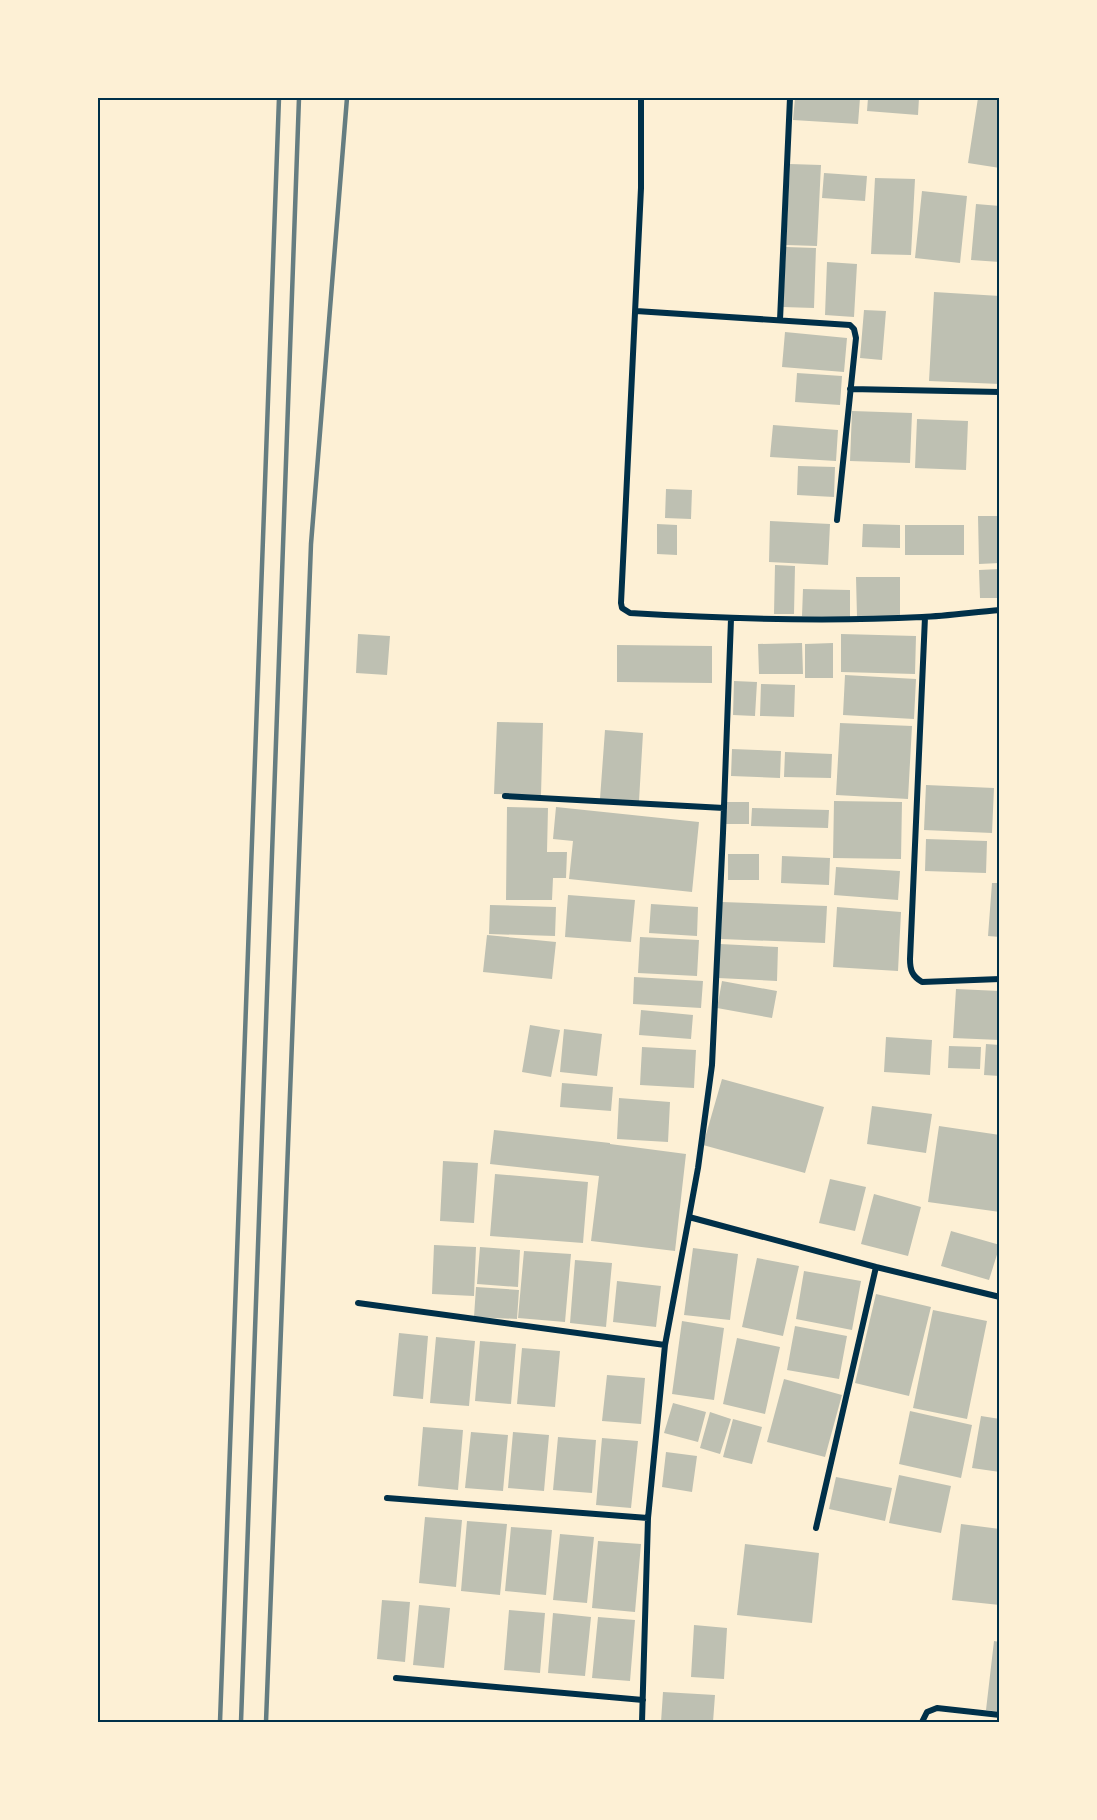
<svg xmlns="http://www.w3.org/2000/svg" width="1097" height="1820" font-family="'Nunito Sans',sans-serif">
  <style>
    .building { fill: #bec0b2 }
    .lines { fill: none; stroke-linecap: round; stroke-linejoin: round }
    .minor { stroke: #003049; stroke-width: 6 }
    .rail { stroke: #657d81; stroke-width: 4.5 }
    .neatline { fill: none; stroke: #003049; stroke-width: 2 }
  </style>
  <rect width="100%" height="100%" fill="#fdf0d5"/>
  <!-- building -->
  <path class="building" d="M 795,98 L 860,98 L 858,124 L 793,120 Z
    M 868,98 L 919,98 L 918,115 L 867,111 Z
    M 978,98 L 1000,99 L 1000,168 L 968,163 Z
    M 790,164 L 821,165 L 817,246 L 786,245 Z
    M 824,173 L 867,176 L 865,201 L 822,198 Z
    M 875,178 L 915,179 L 911,255 L 871,254 Z
    M 922,191 L 967,196 L 960,263 L 915,258 Z
    M 976,204 L 1000,206 L 1000,262 L 971,260 Z
    M 786,247 L 816,248 L 814,308 L 783,307 Z
    M 827,262 L 857,264 L 854,317 L 825,315 Z
    M 934,292 L 1000,296 L 1000,384 L 929,381 Z
    M 864,310 L 886,311 L 882,360 L 860,358 Z
    M 785,332 L 847,338 L 844,372 L 782,367 Z
    M 797,373 L 842,376 L 840,405 L 795,402 Z
    M 852,411 L 912,413 L 910,463 L 850,461 Z
    M 917,419 L 968,421 L 966,470 L 915,468 Z
    M 773,425 L 838,430 L 836,461 L 770,457 Z
    M 798,466 L 835,467 L 834,497 L 797,495 Z
    M 666,489 L 692,490 L 691,519 L 665,518 Z
    M 978,516 L 1000,516 L 1000,563 L 979,564 Z
    M 770,521 L 830,524 L 828,565 L 769,562 Z
    M 657,524 L 677,525 L 677,555 L 657,554 Z
    M 863,524 L 900,525 L 900,548 L 862,547 Z
    M 905,525 L 964,525 L 964,555 L 905,555 Z
    M 775,565 L 795,566 L 794,614 L 774,614 Z
    M 1000,569 L 1000,598 L 980,598 L 979,570 Z
    M 856,577 L 900,577 L 900,616 L 857,617 Z
    M 803,589 L 850,590 L 850,617 L 802,616 Z
    M 358,634 L 390,636 L 387,675 L 356,673 Z
    M 841,634 L 916,636 L 915,674 L 841,672 Z
    M 802,643 L 803,674 L 759,674 L 758,644 Z
    M 833,643 L 833,678 L 805,678 L 805,644 Z
    M 617,645 L 712,646 L 712,683 L 617,682 Z
    M 845,675 L 916,679 L 914,719 L 843,715 Z
    M 734,681 L 757,682 L 755,716 L 733,715 Z
    M 761,684 L 795,685 L 794,717 L 760,716 Z
    M 497,722 L 543,723 L 541,795 L 494,794 Z
    M 840,723 L 912,726 L 908,799 L 836,795 Z
    M 605,730 L 643,733 L 639,801 L 600,799 Z
    M 732,749 L 781,751 L 780,778 L 731,776 Z
    M 785,752 L 832,754 L 831,778 L 784,777 Z
    M 926,785 L 994,788 L 992,833 L 924,830 Z
    M 834,801 L 902,802 L 901,859 L 833,858 Z
    M 725,802 L 749,802 L 749,824 L 725,824 Z
    M 507,807 L 548,808 L 547,852 L 567,852 L 566,878 L 553,878 L 552,900 L 506,900 Z
    M 556,807 L 699,822 L 692,892 L 569,879 L 573,841 L 553,839 Z
    M 752,808 L 829,810 L 828,828 L 751,826 Z
    M 926,839 L 987,841 L 986,873 L 925,871 Z
    M 728,854 L 759,854 L 759,880 L 728,880 Z
    M 782,856 L 830,858 L 829,885 L 781,883 Z
    M 836,867 L 900,871 L 898,900 L 834,895 Z
    M 992,883 L 1000,883 L 1000,937 L 988,936 Z
    M 568,895 L 635,900 L 631,942 L 565,937 Z
    M 722,902 L 827,906 L 825,943 L 721,939 Z
    M 651,904 L 698,907 L 697,936 L 649,933 Z
    M 490,905 L 556,907 L 555,936 L 489,934 Z
    M 837,907 L 901,912 L 898,971 L 833,967 Z
    M 487,935 L 556,942 L 552,979 L 483,972 Z
    M 640,937 L 699,940 L 697,976 L 638,973 Z
    M 720,944 L 778,947 L 777,981 L 718,978 Z
    M 634,977 L 703,981 L 701,1008 L 633,1004 Z
    M 722,981 L 777,991 L 772,1018 L 717,1008 Z
    M 956,989 L 1000,991 L 1000,1040 L 953,1038 Z
    M 641,1010 L 693,1015 L 691,1039 L 639,1035 Z
    M 530,1025 L 560,1030 L 551,1077 L 522,1072 Z
    M 564,1029 L 602,1034 L 597,1076 L 560,1072 Z
    M 886,1037 L 932,1040 L 930,1075 L 884,1072 Z
    M 986,1044 L 1000,1045 L 1000,1076 L 984,1075 Z
    M 949,1046 L 981,1047 L 980,1069 L 948,1068 Z
    M 642,1047 L 696,1050 L 694,1088 L 640,1085 Z
    M 722,1079 L 824,1107 L 805,1173 L 703,1145 Z
    M 562,1083 L 613,1087 L 611,1111 L 560,1107 Z
    M 619,1098 L 670,1102 L 668,1142 L 617,1139 Z
    M 872,1106 L 932,1114 L 926,1153 L 867,1144 Z
    M 939,1126 L 1000,1135 L 1000,1212 L 928,1202 Z
    M 494,1130 L 610,1143 L 610,1144 L 686,1154 L 675,1251 L 591,1241 L 599,1176 L 490,1164 Z
    M 443,1161 L 478,1163 L 474,1223 L 440,1221 Z
    M 495,1174 L 588,1182 L 583,1243 L 490,1236 Z
    M 830,1179 L 866,1187 L 855,1231 L 819,1223 Z
    M 874,1194 L 921,1207 L 908,1256 L 861,1244 Z
    M 951,1231 L 1000,1245 L 989,1280 L 941,1266 Z
    M 434,1245 L 476,1247 L 474,1296 L 432,1294 Z
    M 480,1247 L 520,1250 L 518,1287 L 477,1284 Z
    M 693,1248 L 738,1254 L 730,1320 L 684,1315 Z
    M 524,1251 L 571,1254 L 565,1322 L 518,1318 Z
    M 757,1258 L 799,1266 L 783,1336 L 742,1327 Z
    M 575,1260 L 612,1263 L 606,1327 L 570,1323 Z
    M 804,1271 L 861,1281 L 852,1330 L 796,1319 Z
    M 617,1281 L 661,1286 L 656,1327 L 613,1322 Z
    M 476,1287 L 519,1290 L 517,1319 L 474,1317 Z
    M 876,1294 L 931,1307 L 909,1396 L 855,1383 Z
    M 933,1310 L 987,1321 L 967,1419 L 913,1408 Z
    M 682,1321 L 724,1328 L 714,1400 L 672,1394 Z
    M 795,1326 L 847,1336 L 839,1379 L 787,1370 Z
    M 399,1333 L 428,1336 L 423,1399 L 393,1396 Z
    M 436,1337 L 475,1341 L 469,1406 L 430,1403 Z
    M 737,1338 L 780,1347 L 765,1414 L 723,1404 Z
    M 480,1341 L 516,1344 L 511,1404 L 475,1401 Z
    M 522,1348 L 560,1351 L 555,1407 L 517,1404 Z
    M 607,1375 L 645,1378 L 641,1424 L 602,1421 Z
    M 784,1379 L 842,1395 L 825,1457 L 767,1442 Z
    M 673,1403 L 706,1412 L 698,1442 L 664,1433 Z
    M 910,1411 L 972,1425 L 961,1478 L 899,1464 Z
    M 710,1412 L 731,1419 L 720,1454 L 700,1448 Z
    M 981,1416 L 1000,1419 L 1000,1472 L 972,1468 Z
    M 733,1419 L 762,1427 L 752,1464 L 723,1457 Z
    M 423,1427 L 463,1430 L 458,1490 L 418,1486 Z
    M 471,1432 L 508,1435 L 503,1491 L 465,1488 Z
    M 513,1432 L 549,1435 L 544,1491 L 508,1488 Z
    M 558,1437 L 596,1440 L 592,1493 L 553,1490 Z
    M 602,1438 L 638,1441 L 631,1508 L 596,1505 Z
    M 666,1452 L 697,1456 L 692,1492 L 662,1487 Z
    M 899,1475 L 951,1486 L 941,1533 L 889,1523 Z
    M 836,1477 L 892,1488 L 885,1521 L 829,1509 Z
    M 425,1517 L 462,1520 L 456,1587 L 419,1583 Z
    M 467,1521 L 507,1524 L 500,1595 L 461,1591 Z
    M 961,1524 L 1000,1529 L 1000,1605 L 952,1600 Z
    M 511,1527 L 552,1530 L 546,1595 L 505,1591 Z
    M 560,1534 L 594,1537 L 587,1603 L 553,1600 Z
    M 598,1541 L 641,1544 L 635,1612 L 592,1608 Z
    M 745,1544 L 819,1553 L 812,1623 L 737,1615 Z
    M 382,1600 L 410,1602 L 405,1662 L 377,1659 Z
    M 419,1605 L 450,1608 L 444,1668 L 413,1665 Z
    M 509,1610 L 545,1613 L 540,1673 L 504,1670 Z
    M 553,1613 L 591,1617 L 585,1676 L 548,1673 Z
    M 598,1617 L 635,1620 L 630,1681 L 592,1678 Z
    M 694,1625 L 727,1628 L 724,1679 L 691,1677 Z
    M 994,1641 L 1000,1642 L 1000,1712 L 986,1710 Z
    M 663,1692 L 715,1695 L 713,1722 L 661,1722 Z"/>
  <g class="lines">
    <!-- minor -->
    <path class="minor" d="M 641,98 L 641,188 L 621,603 L 622,608 L 630,613 C 728,619 825,622 922,617 C 948,616 974,612 1000,610
      M 636,311 L 850,325 L 854,329 L 856,338 L 837,520
      M 780,320 L 790,98
      M 850,389 L 1000,392
      M 925,617 L 910,959 C 910,970 912,976 922,982 L 1000,979
      M 505,796 L 724,808
      M 689,1217 L 698,1168 L 712,1065 L 723,833 L 731,619
      M 358,1303 L 665,1345 L 689,1217 L 876,1267 L 1000,1297
      M 387,1498 L 648,1518
      M 816,1528 L 876,1267
      M 396,1678 L 643,1700
      M 642,1722 L 648,1518 L 665,1345
      M 922,1722 L 927,1712 L 937,1708 L 1000,1715"/>
    <!-- rail -->
    <path class="rail" d="M 220,1722 L 279,98
      M 241,1722 L 299,98
      M 266,1722 L 311,544 L 347,98"/>
  </g>
  <!-- border -->
  <rect width="1097" height="1820" fill="none" stroke="#fdf0d5" stroke-width="198"/>
  <rect x="99" y="99" width="899" height="1622" class="neatline"/>
</svg>
